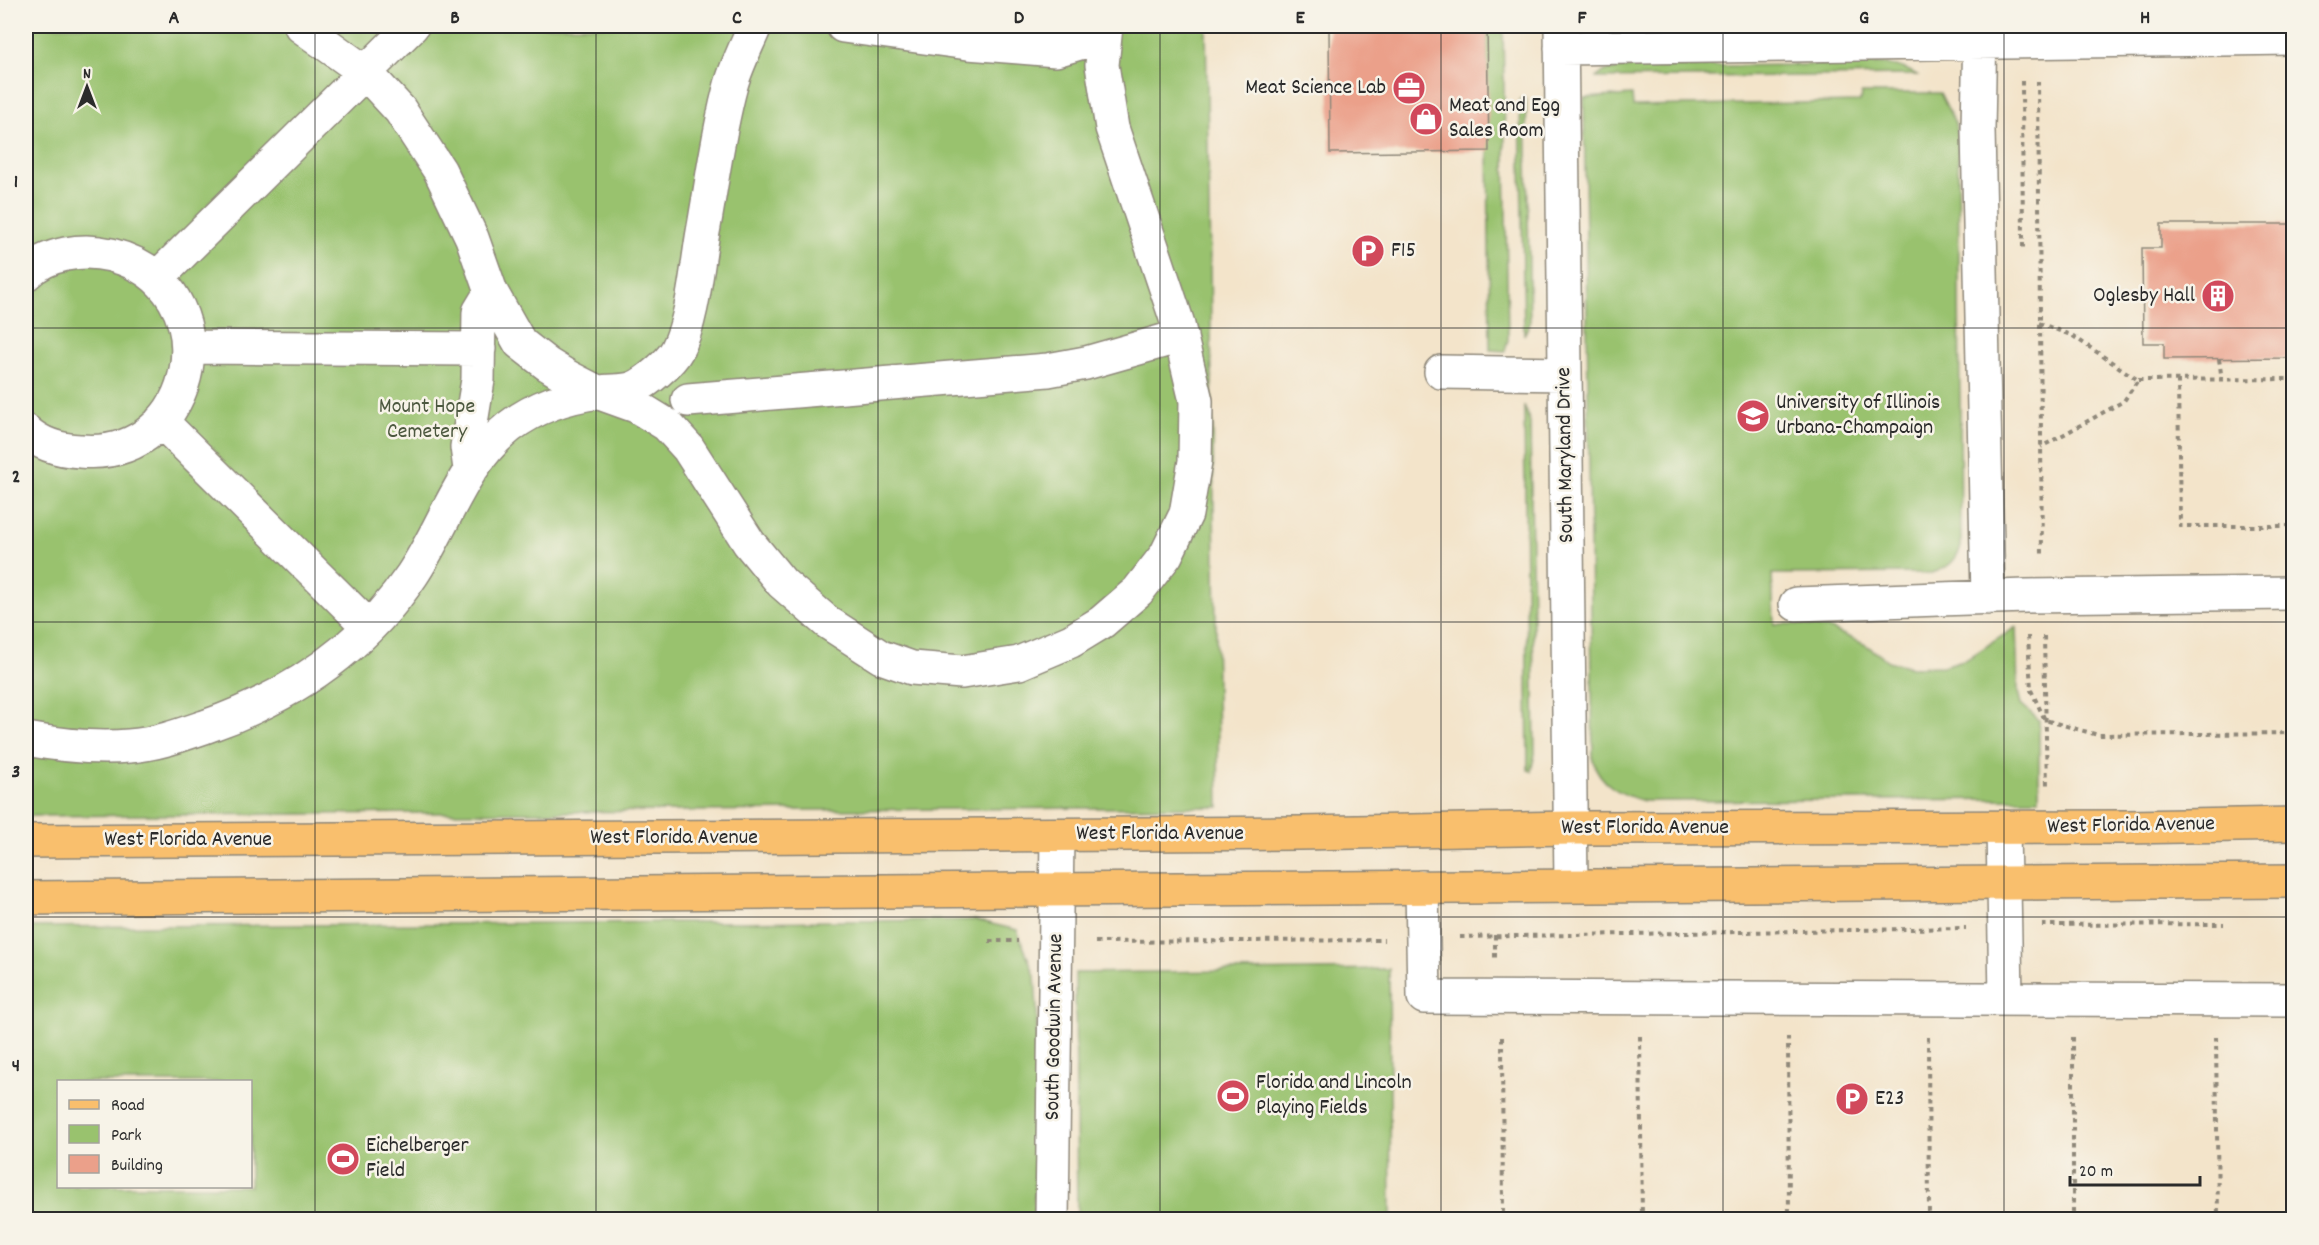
<svg xmlns="http://www.w3.org/2000/svg" width="2319" height="1245" font-family="Dekko,sans-serif">
  <style>
    .green { fill: #99c26e; stroke: #62764c; stroke-width: 1.5; fill-rule: evenodd }
    .building { fill: #eba08a }
    .lines { fill: none; stroke-linecap: round; stroke-linejoin: round }
    .minor-casing { stroke: #8f887a; stroke-width: 36 }
    .major-casing { stroke: #8f887a; stroke-width: 36 }
    .path { stroke: #8f887a; stroke-width: 4; stroke-dasharray: 4.5 4.5; stroke-linecap: butt }
    .minor { stroke: #fff; stroke-width: 33 }
    .major { stroke: #f9bf6d; stroke-width: 33 }
    .grid { fill: none; stroke: #2b2b2b; stroke-width: 1.5; stroke-opacity: 0.55 }
    .labels { text-anchor: middle; dominant-baseline: central; stroke-width: 5; stroke-linejoin: round; paint-order: stroke }
    .poi-label { font-size: 22px; fill: #2b2b2b; stroke: #f7f3e8; text-anchor: start }
    .park-label { font-size: 22px; fill: #4c583f; stroke: #f7f3e8 }
    .street-label { font-size: 22px; fill: #2b2b2b; stroke: #f7f3e8 }
    .neatline { fill: none; stroke: #2b2b2b; stroke-width: 2 }
    .grid-label { font-size: 20px; text-anchor: middle; font-weight: bold; fill: #2b2b2b }
  </style>
  <rect width="100%" height="100%" fill="#f7f3e8"/>
  <filter id="ink" filterUnits="userSpaceOnUse"><feTurbulence type="fractalNoise" baseFrequency=".0167" numOctaves="2"/><feDisplacementMap in="SourceGraphic" scale="12" xChannelSelector="R" yChannelSelector="G"/><feConvolveMatrix kernelMatrix="1 2 1 2 8 2 1 2 1" color-interpolation-filters="sRGB"/></filter>
  <filter id="wash" filterUnits="userSpaceOnUse"><feTurbulence type="fractalNoise" baseFrequency=".008" numOctaves="4" result="noise"/><feDisplacementMap in="SourceGraphic" scale="24" xChannelSelector="R" yChannelSelector="G"/><feGaussianBlur stdDeviation="1.35" result="paint"/><feColorMatrix in="noise" values="0 0 0 0 0 0 0 0 0 0 0 0 0 0 0 0 0 1.4 0 .05"/><feComposite in="paint" operator="in"/></filter>
  <g filter="url(#wash)">
    <rect width="100%" height="100%" fill="#f3e4ca"/>
    <!-- green -->
    <path class="green" d="M 26,26 L 1206,26 L 1219,807 L 26,816 Z
      M 1487,26 L 1503,26 L 1508,340 L 1505,351 L 1490,350 Z
      M 1878,64 C 1893,64 1903,67 1917,75 L 1596,78 L 1605,71 L 1628,67 Z
      M 1861,93 L 1940,93 L 1955,123 L 1958,142 L 1961,547 C 1955,562 1948,568 1932,573 L 1772,574 L 1774,624 L 1799,624 L 1831,629 L 1866,645 L 1888,661 L 1912,667 L 1943,666 L 1967,659 L 2016,627 L 2018,692 L 2021,704 L 2039,720 L 2039,799 L 1644,801 C 1622,795 1600,785 1593,761 L 1584,98 L 1632,95 L 1633,106 L 1860,102 Z
      M 1520,99 L 1526,99 L 1530,323 L 1524,335 Z
      M 1524,406 L 1530,422 L 1535,754 L 1531,771 L 1528,770 Z
      M 975,920 L 1017,930 L 1035,976 L 1037,1010 L 1034,1219 L 26,1219 L 26,927 ZM 58,1082 L 250,1082 L 250,1186 L 58,1186 Z
      M 1389,969 L 1391,1219 L 1077,1219 L 1075,973 Z"/>
    <g id="blocks">
      <!-- building -->
      <path class="building" d="M 1329,26 L 1487,26 L 1489,151 L 1330,153 Z
        M 2161,224 L 2294,224 L 2294,358 L 2164,359 L 2164,343 L 2143,343 L 2142,248 L 2161,248 Z"/>
    </g>
  </g>
  <g filter="url(#ink)">
    <use href="#blocks" fill-opacity="0" stroke="#8f887a" stroke-width="1.5"/>
    <g class="lines">
      <defs>
        <path id="minor" d="M 301,26 L 365,72 L 400,110 L 440,171 L 472,238 L 491,292 L 520,343 L 547,364 L 568,377 L 597,392 L 636,406 L 667,425 L 688,448 L 749,543 L 782,583 L 827,622 L 881,657 L 912,668 L 962,672 L 1019,663 L 1071,641 L 1102,622 L 1138,591 L 1166,555 L 1186,514 L 1195,461 L 1196,401 L 1177,321 L 1112,128 L 1102,65 L 1106,26
          M 843,26 L 968,43 L 1056,50 L 1083,42 L 1105,31
          M 1561,26 L 1571,885
          M 1980,26 L 1978,130 L 1988,598
          M 1561,48 L 2294,38
          M 26,274 C 47,253 83,248 111,255 C 232,285 201,462 80,451 C 60,450 40,444 26,431
          M 157,278 L 412,26
          M 188,347 L 479,349
          M 1441,372 L 1565,374
          M 688,400 L 1048,370 L 1086,363 L 1181,336
          M 161,421 L 369,627
          M 470,469 L 467,447 L 478,380 L 479,312 L 491,292
          M 1796,604 L 2026,596 L 2294,593
          M 26,739 C 59,745 95,749 129,746 C 156,744 181,735 207,726 C 290,697 362,649 412,575 C 445,526 461,465 509,427 C 535,407 567,396 600,392 C 610,390 624,392 634,388 C 647,382 670,363 677,350 C 693,320 697,266 703,232 C 712,183 718,132 731,85 C 737,64 747,45 755,26
          M 2003,827 L 2006,999
          M 1422,887 L 1424,997 L 2294,1000
          M 1052,1220 L 1057,835"/>
        <path id="major" d="M 26,841 L 1301,833 L 1571,828 L 2127,827 L 2294,824
          M 26,898 C 782,893 1537,883 2294,881"/>
      </defs>
      <!-- minor casing -->
      <use href="#minor" class="minor-casing"/>
      <!-- major casing -->
      <use href="#major" class="major-casing"/>
      <!-- path -->
      <path class="path" d="M 2022,81 L 2023,248
        M 2038,81 L 2042,557
        M 2039,323 L 2073,336 L 2138,380 L 2124,401 L 2041,447
        M 2219,359 L 2222,380
        M 2138,380 L 2294,379
        M 2178,380 L 2180,526 L 2294,526
        M 2028,636 L 2031,690 L 2045,720 L 2098,735 L 2294,733
        M 2044,636 L 2047,788
        M 2042,925 L 2224,924
        M 1495,935 L 1495,959
        M 1460,937 L 1966,928
        M 989,941 L 1018,941
        M 1095,942 L 1384,940
        M 1640,1036 L 1642,1220
        M 1502,1037 L 1503,1220
        M 1788,1037 L 1789,1220
        M 1928,1037 L 1929,1220
        M 2073,1037 L 2073,1220
        M 2216,1037 L 2218,1220"/>
      <!-- minor -->
      <use href="#minor" class="minor"/>
      <!-- major -->
      <use href="#major" class="major"/>
    </g>
  </g>
  <!-- grid -->
  <path class="grid" d="M 315,26 L 315,1220M 596,26 L 596,1220M 878,26 L 878,1220M 1160,26 L 1160,1220M 1441,26 L 1441,1220M 1723,26 L 1723,1220M 2004,26 L 2004,1220M 26,328 L 2294,328M 26,622 L 2294,622M 26,917 L 2294,917"/>
  <!-- icons -->
  <defs>
    <symbol id="office-disc" viewBox="-11 -11 22 22"><circle r="9.5" fill="#d1495b" stroke="#f7f3e8"/><path d="M-6-3h4V-5.5h4V-3h4V5H-6ZM-1-4.5V-3h2v-1.5ZM-6 0V1H6V0Z" fill="#fff"/></symbol>
    <symbol id="shop-disc" viewBox="-11 -11 22 22"><circle r="9.5" fill="#d1495b" stroke="#f7f3e8"/><path d="M-5-2.5h2.3a2.7 3.5 0 0 1 5.4 0H5L5.5 6h-11ZM-1.5-2.5h3a1.5 2.3 0 0 0-3 0Z" fill="#fff"/></symbol>
    <symbol id="parking-disc" viewBox="-11 -11 22 22"><circle r="9.5" fill="#d1495b" stroke="#f7f3e8"/><path d="M-3.5-5.5H1a3.5 3.5 0 0 1 0 7H-1V5.5H-3.5ZM-1-3.4V-.6H.8a1.4 1.4 0 0 0 0-2.8Z" fill="#fff"/></symbol>
    <symbol id="building-disc" viewBox="-11 -11 22 22"><circle r="9.5" fill="#d1495b" stroke="#f7f3e8"/><path d="M-4-6H4V6H1V3H-1V6H-4ZM-2.5-4.3h1.7v1.8h-1.7ZM.8-4.3h1.7v1.8H.8ZM-2.5-1h1.7V.8h-1.7ZM.8-1h1.7V.8H.8Z" fill="#fff"/></symbol>
    <symbol id="university-disc" viewBox="-11 -11 22 22"><circle r="9.5" fill="#d1495b" stroke="#f7f3e8"/><path d="M0-5L7-2L0 1L-7-2ZM-4 1L0 2.5L4 1V4Q0 6-4 4Z" fill="#fff"/></symbol>
    <symbol id="stadium-disc" viewBox="-11 -11 22 22"><circle r="9.5" fill="#d1495b" stroke="#f7f3e8"/><path d="M0-5a6.5 5 0 1 0 0 10a6.5 5 0 1 0 0-10ZM-3.5-1.8h7v3.6h-7Z" fill="#fff"/></symbol>
  </defs>
  <g fill-rule="evenodd">
    <use href="#office-disc" x="1390" y="69" width="38" height="38"/>
    <use href="#shop-disc" x="1407" y="100" width="38" height="38"/>
    <use href="#parking-disc" x="1349" y="232" width="38" height="38"/>
    <use href="#building-disc" x="2199" y="277" width="38" height="38"/>
    <use href="#university-disc" x="1734" y="397" width="38" height="38"/>
    <use href="#stadium-disc" x="1214" y="1077" width="38" height="38"/>
    <use href="#parking-disc" x="1833" y="1080" width="38" height="38"/>
    <use href="#stadium-disc" x="324" y="1140" width="38" height="38"/>
  </g>
  <g class="labels">
    <!-- poi labels -->
    <g class="poi-label">
      <text x="1386" y="88" text-anchor="end">Meat Science Lab</text>
      <text x="1449" y="106">Meat and Egg<tspan x="1449" dy="25">Sales Room</tspan></text>
      <text x="1391" y="251">F15</text>
      <text x="2195" y="296" text-anchor="end">Oglesby Hall</text>
      <text x="1776" y="403">University of Illinois<tspan x="1776" dy="25">Urbana-Champaign</tspan></text>
      <text x="1256" y="1083">Florida and Lincoln<tspan x="1256" dy="25">Playing Fields</tspan></text>
      <text x="1875" y="1099">E23</text>
      <text x="366" y="1146">Eichelberger<tspan x="366" dy="25">Field</tspan></text>
    </g>
    <!-- park labels -->
    <g class="park-label">
      <text x="427" y="407">Mount Hope<tspan x="427" dy="25">Cemetery</tspan></text>
    </g>
    <!-- street labels -->
    <g class="street-label">
      <text transform="translate(1566 455) rotate(-91)">South Maryland Drive</text>
      <text transform="translate(2131 826) rotate(-1)">West Florida Avenue</text>
      <text x="1645" y="828">West Florida Avenue</text>
      <text x="1160" y="834">West Florida Avenue</text>
      <text x="674" y="838">West Florida Avenue</text>
      <text x="188" y="840">West Florida Avenue</text>
      <text transform="translate(1055 1027) rotate(-89)">South Goodwin Avenue</text>
    </g>
  </g>
  <!-- margin -->
  <rect width="2319" height="1245" fill="none" stroke="#f7f3e8" stroke-width="66"/>
  <!-- legend -->
  <rect x="57" y="1080" width="195" height="108" fill="#f7f3e8" stroke="#a5a39c" stroke-width="1.5"/>
  <rect x="69" y="1100" width="30" height="9" fill="#f9bf6d" stroke="#a5a39c" stroke-width="1.5"/>
  <text x="111" y="1110" font-size="18" fill="#2b2b2b">Road</text>
  <rect x="69" y="1125" width="30" height="18" fill="#99c26e" stroke="#a5a39c" stroke-width="1.5"/>
  <text x="111" y="1140" font-size="18" fill="#2b2b2b">Park</text>
  <rect x="69" y="1155" width="30" height="18" fill="#eba08a" stroke="#a5a39c" stroke-width="1.5"/>
  <text x="111" y="1170" font-size="18" fill="#2b2b2b">Building</text>
  <!-- north arrow -->
  <g transform="translate(87 87)" stroke="#f7f3e8" stroke-width="4.5" paint-order="stroke">
  <path d="M0-4.5L10 22L0 15L-10 22Z" fill="#2b2b2b"/>
  <text y="-9" font-size="16" font-weight="bold" text-anchor="middle" fill="#2b2b2b">N</text>
  </g>
  <!-- scale -->
  <path d="M2070 1176v9h130v-9" fill="none" stroke="#2b2b2b" stroke-width="3"/>
  <text x="2079" y="1176" font-size="18" fill="#2b2b2b" stroke="#f7f3e8" stroke-width="4.5" paint-order="stroke">20 m</text>
  <rect x="33" y="33" width="2253" height="1179" class="neatline"/>
  <g class="grid-label">
    <text x="174" y="23">A</text>
    <text x="455" y="23">B</text>
    <text x="737" y="23">C</text>
    <text x="1019" y="23">D</text>
    <text x="1300" y="23">E</text>
    <text x="1582" y="23">F</text>
    <text x="1864" y="23">G</text>
    <text x="2145" y="23">H</text>
    <text x="16" y="187">1</text>
    <text x="16" y="482">2</text>
    <text x="16" y="777">3</text>
    <text x="16" y="1071">4</text>
  </g>
</svg>
